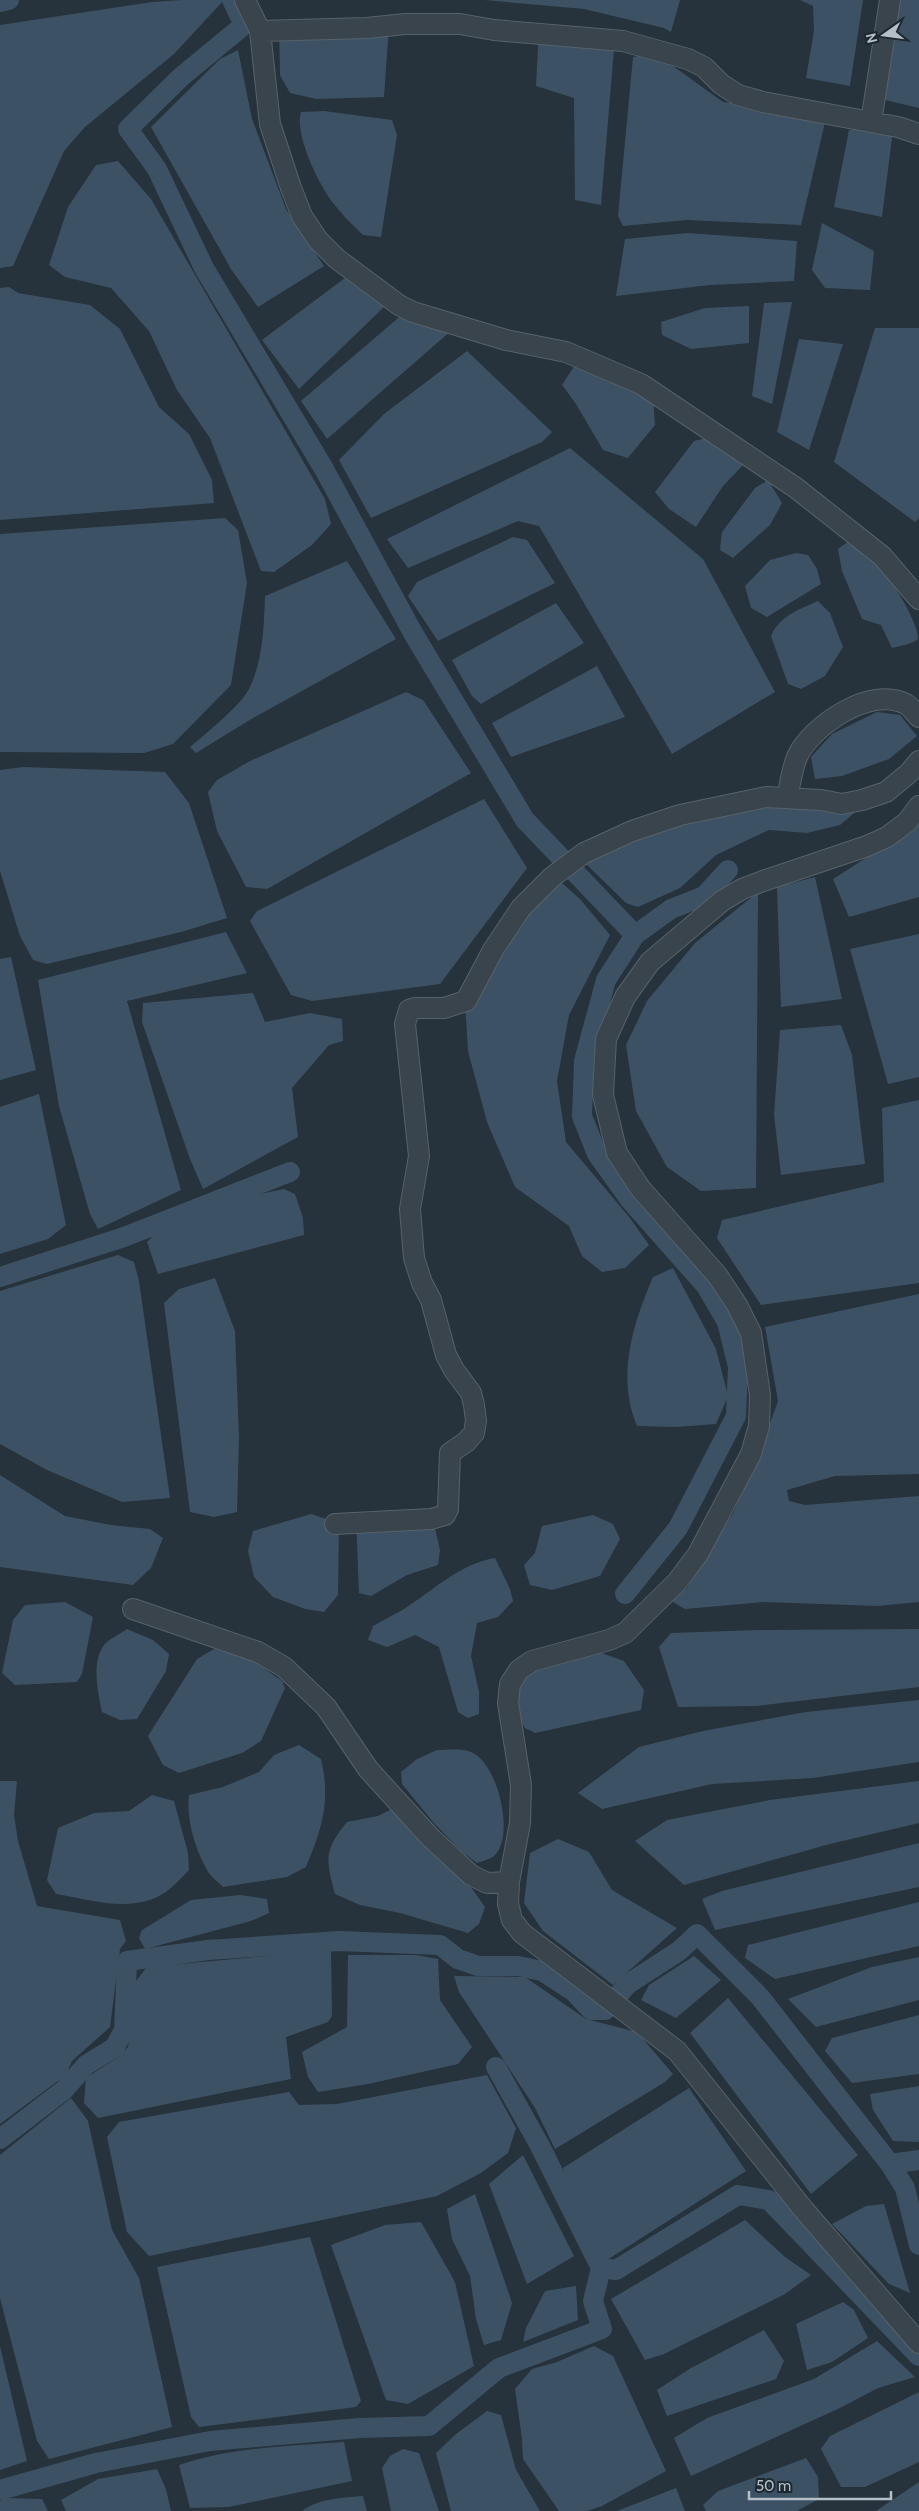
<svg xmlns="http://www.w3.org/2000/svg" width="919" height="2511" font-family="Cabin,sans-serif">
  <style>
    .water { fill: #3c5264 }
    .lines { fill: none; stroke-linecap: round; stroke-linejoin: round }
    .canal { stroke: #3c5264; stroke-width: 20 }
    .minor-casing { stroke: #57626a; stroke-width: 22 }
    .minor { stroke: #39444c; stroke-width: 20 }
  </style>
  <rect width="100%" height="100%" fill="#26323c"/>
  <!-- water -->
  <path class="water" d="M 182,0 L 224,0 L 174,54 L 85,127 L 64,151 L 13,266 L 0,268 L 0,25 L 152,2 Z
    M 484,0 L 680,0 L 671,32 L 664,28 L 584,9 Z
    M 800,0 L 863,0 L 850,86 L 806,78 L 814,31 L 813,6 Z
    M 881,0 L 919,0 L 919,108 L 872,97 Z
    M 279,25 L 389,26 L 384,97 L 316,99 L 290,93 L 280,75 Z
    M 539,28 L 615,37 L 601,205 L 575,200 L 574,98 L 536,86 Z
    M 238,50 L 252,119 L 286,209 L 324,266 L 258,307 L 231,269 L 151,127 L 220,59 Z
    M 655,53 L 723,102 L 811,112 L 826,118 L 801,225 L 687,220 L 623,226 L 618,216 L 633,57 Z
    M 324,111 L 392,120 L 397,135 L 381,237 L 363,235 C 353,225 342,215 334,204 C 319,186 294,134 301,112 Z
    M 849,130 L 893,130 L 882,217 L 834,207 Z
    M 118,161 L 151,199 L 325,499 L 331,524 L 312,545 L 274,572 L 261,571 L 210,438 L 177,390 L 149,331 L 111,288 L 65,277 L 49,265 L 68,207 L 96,165 Z
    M 822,223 L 874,251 L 870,290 L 825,288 L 812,270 Z
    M 687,233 L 797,241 L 794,281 L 710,285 L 616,296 L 625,239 Z
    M 345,278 L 384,307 L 299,389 L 262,340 Z
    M 9,287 L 18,293 L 90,305 L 120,329 L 159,407 L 189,434 L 212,480 L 214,503 L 0,520 L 0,288 Z
    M 792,302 L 772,404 L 752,396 L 764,303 Z
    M 749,306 L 749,343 L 691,349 L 662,335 L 661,322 L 705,308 Z
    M 404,313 L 452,330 L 327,439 L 301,401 Z
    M 875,328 L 919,328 L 919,518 L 915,522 L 834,462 Z
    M 799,339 L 843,344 L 809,450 L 777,432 Z
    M 467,351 L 552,432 L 542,442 L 371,518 L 339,460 L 384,414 Z
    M 578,360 L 653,399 L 655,425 L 628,458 L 603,450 L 576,404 L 562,385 Z
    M 710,437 L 743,465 L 723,486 L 696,527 L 669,509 L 655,492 L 694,441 Z
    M 570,448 L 703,559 L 775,692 L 672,754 L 539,526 L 518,521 L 408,568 L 387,539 Z
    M 768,480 L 782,503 L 770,525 L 733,558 L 720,550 L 722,532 L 755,488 Z
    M 225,518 L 238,530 L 247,583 L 231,685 L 173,744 L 144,753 L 0,752 L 0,534 Z
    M 513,537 L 527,540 L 555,583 L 438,641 L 408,596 L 417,582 Z
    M 849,541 C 856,545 866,549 872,555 C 884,568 919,621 918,639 C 913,644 899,646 892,648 L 881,625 L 862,619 L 842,571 L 838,549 Z
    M 796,553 L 808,555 L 817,569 L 821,584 L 767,617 L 751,608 L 745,586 L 770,560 Z
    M 347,561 L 396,639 L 253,718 L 196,753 L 190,747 C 206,733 241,706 250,687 C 263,659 264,626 265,596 Z
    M 818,601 L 830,613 L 843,647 L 825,676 L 801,689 L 788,684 L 771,636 C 779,616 800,609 818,601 Z
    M 556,603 L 584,643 L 481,704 L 472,696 L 452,660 Z
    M 597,666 L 625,717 L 511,757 L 492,723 Z
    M 406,692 L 423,700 L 471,773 L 267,889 L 246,887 L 217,831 L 208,792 L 217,780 L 250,761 Z
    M 877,712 L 900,715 L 917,736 L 889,759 L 842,776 L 815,779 L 811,757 L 832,734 Z
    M 23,767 L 165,772 L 189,803 L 227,918 L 181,932 L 47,964 L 33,960 L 20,936 L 0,871 L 0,770 Z
    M 879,792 L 840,825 L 807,833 L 769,830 L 716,855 L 680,888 L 638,907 L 626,903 L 582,860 L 624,827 L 813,795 Z
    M 484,799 L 527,868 L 440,984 L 312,1001 L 291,995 L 250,921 L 257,911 Z
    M 919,824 L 919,897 L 849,917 L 833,879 Z
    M 553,875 L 580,899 L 610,935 L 569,1015 L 557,1081 L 566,1142 L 630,1218 L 649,1245 L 625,1268 L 602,1272 L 582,1256 L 569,1226 L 515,1187 L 487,1122 L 468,1051 L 465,1001 Z
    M 815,877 L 842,999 L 781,1007 L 777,887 Z
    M 758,892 L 756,1188 L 701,1191 L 667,1167 L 636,1111 L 626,1045 L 647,1001 L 695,943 Z
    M 226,932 L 247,973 L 127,1001 L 181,1190 L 98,1229 L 90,1214 L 59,1106 L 38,980 Z
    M 919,934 L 919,1077 L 888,1084 L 850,949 Z
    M 11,957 L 36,1070 L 0,1080 L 0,959 Z
    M 253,993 L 265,1022 L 310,1013 L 342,1019 L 343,1041 L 329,1045 L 292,1088 L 298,1137 L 203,1189 L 190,1159 L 142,1022 L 143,1003 Z
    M 841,1025 L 852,1055 L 865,1164 L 781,1175 L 774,1115 L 780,1030 Z
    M 39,1094 L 66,1225 L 48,1239 L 0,1254 L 0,1107 Z
    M 919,1100 L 919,1283 L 761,1305 L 717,1238 L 722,1220 L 884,1182 L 882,1108 Z
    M 284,1189 L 295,1194 L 303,1218 L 304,1235 L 158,1274 L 147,1242 L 156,1233 L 250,1196 Z
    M 118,1255 L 134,1262 L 139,1281 L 170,1498 L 122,1502 L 47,1470 L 0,1444 L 0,1291 Z
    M 673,1268 L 716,1349 L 728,1396 L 716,1424 L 676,1427 L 637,1426 C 616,1376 633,1324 653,1277 Z
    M 215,1278 L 235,1331 L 239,1439 L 237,1512 L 214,1517 L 190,1512 L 164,1303 L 179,1289 Z
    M 919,1294 L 919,1474 L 835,1476 L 787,1490 L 789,1501 L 805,1505 L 919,1496 L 919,1602 L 877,1606 L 765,1602 L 685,1609 L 671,1601 L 687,1588 L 733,1513 L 757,1460 L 778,1401 L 765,1327 Z
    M 0,1475 L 65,1516 L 111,1525 L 150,1529 L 163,1538 L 151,1568 L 133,1585 L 0,1567 Z
    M 311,1514 L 339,1523 L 338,1595 L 324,1612 L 305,1609 L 273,1597 L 254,1577 L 248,1551 L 253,1531 Z
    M 593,1515 L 613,1524 L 620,1539 L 600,1576 L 552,1590 L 530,1585 L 524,1565 L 535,1553 L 542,1526 Z
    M 356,1519 L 434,1524 L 440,1550 L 438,1565 L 407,1575 L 371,1596 L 359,1593 Z
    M 495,1558 L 510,1589 L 513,1601 L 498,1617 L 477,1623 L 471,1656 L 479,1692 L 479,1714 L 468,1718 L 458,1712 L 439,1647 L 415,1635 L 387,1647 L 368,1640 L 373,1626 C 383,1620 394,1615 404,1609 C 434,1590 459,1564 495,1558 Z
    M 65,1602 L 93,1617 L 82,1674 L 77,1682 L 15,1685 L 2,1673 L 13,1620 L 25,1605 Z
    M 127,1629 L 153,1640 L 169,1654 L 166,1671 L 137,1719 L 120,1720 L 102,1712 C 98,1692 91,1663 104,1645 C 109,1639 120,1634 127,1629 Z
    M 919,1629 L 919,1687 L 756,1706 L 678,1707 L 659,1647 L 671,1633 L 759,1630 Z
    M 214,1649 L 246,1656 L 282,1681 L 285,1688 L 261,1741 L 242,1753 L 179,1773 L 163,1765 L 148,1736 L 197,1659 Z
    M 596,1651 L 624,1661 L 644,1690 L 641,1710 L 535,1733 L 525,1728 L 519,1719 L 519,1689 L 534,1667 Z
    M 919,1700 L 919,1762 L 813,1778 L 712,1784 L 602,1809 L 578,1793 L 639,1747 L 703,1731 L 806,1712 Z
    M 299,1745 L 321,1759 C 331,1802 322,1828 306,1867 L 287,1877 L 223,1887 C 218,1882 210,1876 207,1870 C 195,1849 186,1819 189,1795 L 223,1787 L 259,1772 L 274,1755 Z
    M 437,1750 C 447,1750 462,1748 471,1752 C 498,1763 515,1835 495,1855 C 491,1859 482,1861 477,1863 L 461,1851 L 433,1822 L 402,1784 L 401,1772 L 417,1759 Z
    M 0,1781 L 17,1781 L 14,1815 L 18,1841 L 37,1906 L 120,1920 L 126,1941 L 120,1949 L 110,2027 L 72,2061 L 66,2075 L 0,2124 Z
    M 919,1781 L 919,1823 L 830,1844 L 684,1885 L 635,1841 L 667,1820 L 770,1800 Z
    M 152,1795 L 174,1801 L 188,1853 L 189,1870 C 182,1877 174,1886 166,1892 C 133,1914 92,1900 56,1894 L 47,1880 L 58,1828 L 94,1813 L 129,1811 Z
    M 394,1808 L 428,1849 L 459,1870 L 485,1907 L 479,1924 L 468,1933 L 400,1913 L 360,1905 L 335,1894 C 326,1860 323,1851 347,1822 L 378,1816 Z
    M 558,1839 L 589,1852 L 612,1890 L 677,1928 L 613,1985 L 543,1931 L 524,1903 L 530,1853 Z
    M 919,1843 L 919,1887 L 715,1930 L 702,1899 L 722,1891 Z
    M 240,1895 L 267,1899 L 269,1913 L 251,1921 L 145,1949 L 139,1938 L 142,1930 L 191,1900 Z
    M 919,1902 L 919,1946 L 775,1979 L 745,1958 L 748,1945 Z
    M 331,1950 L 332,2016 L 328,2022 L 286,2037 L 291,2079 L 98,2118 L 84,2103 L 86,2078 L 118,2057 L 128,2047 L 136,1981 L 147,1967 Z
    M 348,1955 L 416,1955 L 438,1959 L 440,2000 L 472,2047 L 458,2064 L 368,2084 L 318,2092 L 308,2077 L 302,2052 L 347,2027 Z
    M 694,1956 L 721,1980 L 676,2018 L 641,2000 L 649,1985 Z
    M 919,1957 L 919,2000 L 816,2027 L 788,1999 L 872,1967 Z
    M 454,1976 L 525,1977 L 586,2019 L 637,2032 L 673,2074 L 665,2082 L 555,2149 L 535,2108 L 459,1992 Z
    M 728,1998 L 858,2155 L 811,2194 L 690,2033 Z
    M 919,2015 L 919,2074 L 852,2083 L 825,2051 L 832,2038 Z
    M 487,2075 L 516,2128 L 508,2153 L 481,2173 L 437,2196 L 149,2256 L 127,2232 L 107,2137 L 119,2122 L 289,2092 L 299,2105 L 337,2104 Z
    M 919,2086 L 919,2142 L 893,2141 L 873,2110 L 870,2094 Z
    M 689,2088 L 746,2171 L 607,2260 L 566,2189 L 563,2168 Z
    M 71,2098 L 88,2121 L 112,2230 L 139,2278 L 172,2427 L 49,2459 L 37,2441 L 0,2298 L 0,2155 Z
    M 523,2155 L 574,2256 L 527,2284 L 489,2184 Z
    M 475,2194 L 512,2303 L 501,2340 L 484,2345 L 476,2319 L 470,2276 L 452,2239 L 447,2209 Z
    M 884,2204 L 910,2293 L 889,2284 L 832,2224 L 866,2206 Z
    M 745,2220 L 785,2257 L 811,2275 L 785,2294 L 664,2354 L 645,2360 L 611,2299 Z
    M 421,2222 L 455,2282 L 474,2366 L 408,2404 L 386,2400 L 331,2245 L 385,2225 Z
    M 310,2237 L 361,2401 L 356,2407 L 199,2427 L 191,2417 L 157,2267 Z
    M 576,2286 L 578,2320 L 523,2342 L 526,2328 L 545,2291 Z
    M 843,2302 L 854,2310 L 868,2338 L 832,2362 L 807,2370 L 796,2324 Z
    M 764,2330 L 784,2361 L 776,2379 L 667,2416 L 657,2390 L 691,2368 Z
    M 877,2341 L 915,2377 L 878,2388 L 840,2408 L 691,2476 L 674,2438 L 707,2418 L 814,2379 Z
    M 0,2346 L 27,2461 L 0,2470 Z
    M 594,2346 L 613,2356 L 666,2471 L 602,2506 L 587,2511 L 559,2511 L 523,2459 L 522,2439 L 515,2389 L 532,2369 L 557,2362 Z
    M 919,2392 L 919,2462 L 865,2487 L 841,2487 L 821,2449 L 830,2436 Z
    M 487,2411 L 501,2415 L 516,2470 L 540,2511 L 451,2511 L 436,2453 L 456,2434 Z
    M 344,2442 L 352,2481 L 229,2507 L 190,2508 L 179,2465 C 232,2447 289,2446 344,2442 Z
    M 403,2449 L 419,2453 L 439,2511 L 391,2511 L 382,2468 L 390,2456 Z
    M 806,2458 L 818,2477 L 819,2499 L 797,2511 L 706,2511 L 703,2505 L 718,2491 Z
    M 157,2469 L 166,2489 L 171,2511 L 66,2511 L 61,2500 L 98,2479 Z
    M 919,2482 L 919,2511 L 876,2511 Z
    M 676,2488 L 685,2511 L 617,2511 Z
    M 363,2496 L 367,2511 L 302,2511 C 319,2498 342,2498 363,2496 Z
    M 5,2498 L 42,2499 L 48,2511 L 0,2511 L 0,2501 Z"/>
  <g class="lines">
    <!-- canal -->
    <path class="canal" d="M 232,0 L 244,25 L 181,77 L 128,129 L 157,169 L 204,268 L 324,469 L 413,633 L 525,820 L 635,935
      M 0,2 L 9,0
      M 0,1277 L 124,1237 L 290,1172
      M 625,1594 L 678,1528 L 736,1416 L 738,1367 L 727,1322 L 706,1286 L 630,1200 L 597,1154 L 582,1116 L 584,1061 L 606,980 L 635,935 L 671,909 L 704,896 L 728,870
      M 0,2139 L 64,2090 L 86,2065 L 115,2047 L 124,2030 L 127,1961 L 208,1950 L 339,1941 L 440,1945 L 458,1959 L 478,1966 L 518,1966 L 542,1971 L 574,1992 L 591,2010 L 605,2010 L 628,1984 L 679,1951 L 697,1934 L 760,1997 L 890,2164 L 905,2188 L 919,2245
      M 890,2164 L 919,2160
      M 601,2268 L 616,2270 L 738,2195 L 769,2200 L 919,2356
      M 0,2490 L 96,2463 L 210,2441 L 360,2428 L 429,2426 L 499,2368 L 602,2329 L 593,2301 L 601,2268 L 540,2146 L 496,2067"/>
    <defs>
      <path id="minor" d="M 245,0 L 260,31 L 367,28 L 405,24 L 460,24 L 494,30 L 623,41 L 688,59 L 704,67 L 721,84 L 738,95 L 763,102 L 898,127 L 919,134
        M 260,31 L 270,124 L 291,188 L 302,216 L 318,240 L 337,259 L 399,305 L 413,312 L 506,340 L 566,352 L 641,384 L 796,488 L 882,556 L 919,599
        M 871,122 L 890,0
        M 787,798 C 790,785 792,769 797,757 C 811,726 871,685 906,704 C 910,706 915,713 919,717
        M 919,806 L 907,822 L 887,837 L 867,846 L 763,881 L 742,889 L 722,901 L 650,962 L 625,997 L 606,1039 L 603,1095 L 617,1153 L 640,1188 L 717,1275 L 737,1305 L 751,1333 L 760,1395 L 759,1426 L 751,1454 L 698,1554 L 677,1582 L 625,1633 L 609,1640 L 532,1661 L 519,1670 L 510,1684 L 508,1703 L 521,1785 L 520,1823 L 509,1882 L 508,1904 L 512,1920 L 522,1933 L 677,2051 L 804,2210 L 919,2343
        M 335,1524 L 431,1519 L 445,1515 L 448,1509 L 450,1453 L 466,1442 L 474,1433 L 476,1421 L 474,1405 L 471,1393 L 454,1370 L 446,1355 L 431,1300 L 422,1283 L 414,1258 L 410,1209 L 419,1156 L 405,1024 L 409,1010 L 415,1008 L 444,1008 L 466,1001 L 493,950 L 521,908 L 552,877 L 584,853 L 632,831 L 680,815 L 766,797 L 821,800 L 842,804 L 862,800 L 886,792 L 909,773 L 919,761
        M 133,1609 L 258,1652 L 284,1667 L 326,1707 L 368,1769 L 430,1837 L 471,1875 L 487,1883 L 509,1882"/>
    </defs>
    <!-- minor casing -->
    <use href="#minor" class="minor-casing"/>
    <!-- minor -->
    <use href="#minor" class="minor"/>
  </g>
  <!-- north arrow -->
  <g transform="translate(884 35) rotate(256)" stroke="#1e2931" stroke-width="4" paint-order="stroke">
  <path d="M0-4L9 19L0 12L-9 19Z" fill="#b5bfc7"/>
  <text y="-8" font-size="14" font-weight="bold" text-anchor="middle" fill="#b5bfc7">N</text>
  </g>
  <!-- scale -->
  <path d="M749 2491v8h142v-8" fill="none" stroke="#b5bfc7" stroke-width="2.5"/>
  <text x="756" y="2491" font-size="15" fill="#b5bfc7" stroke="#1e2931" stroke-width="4" paint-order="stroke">50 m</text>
</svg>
